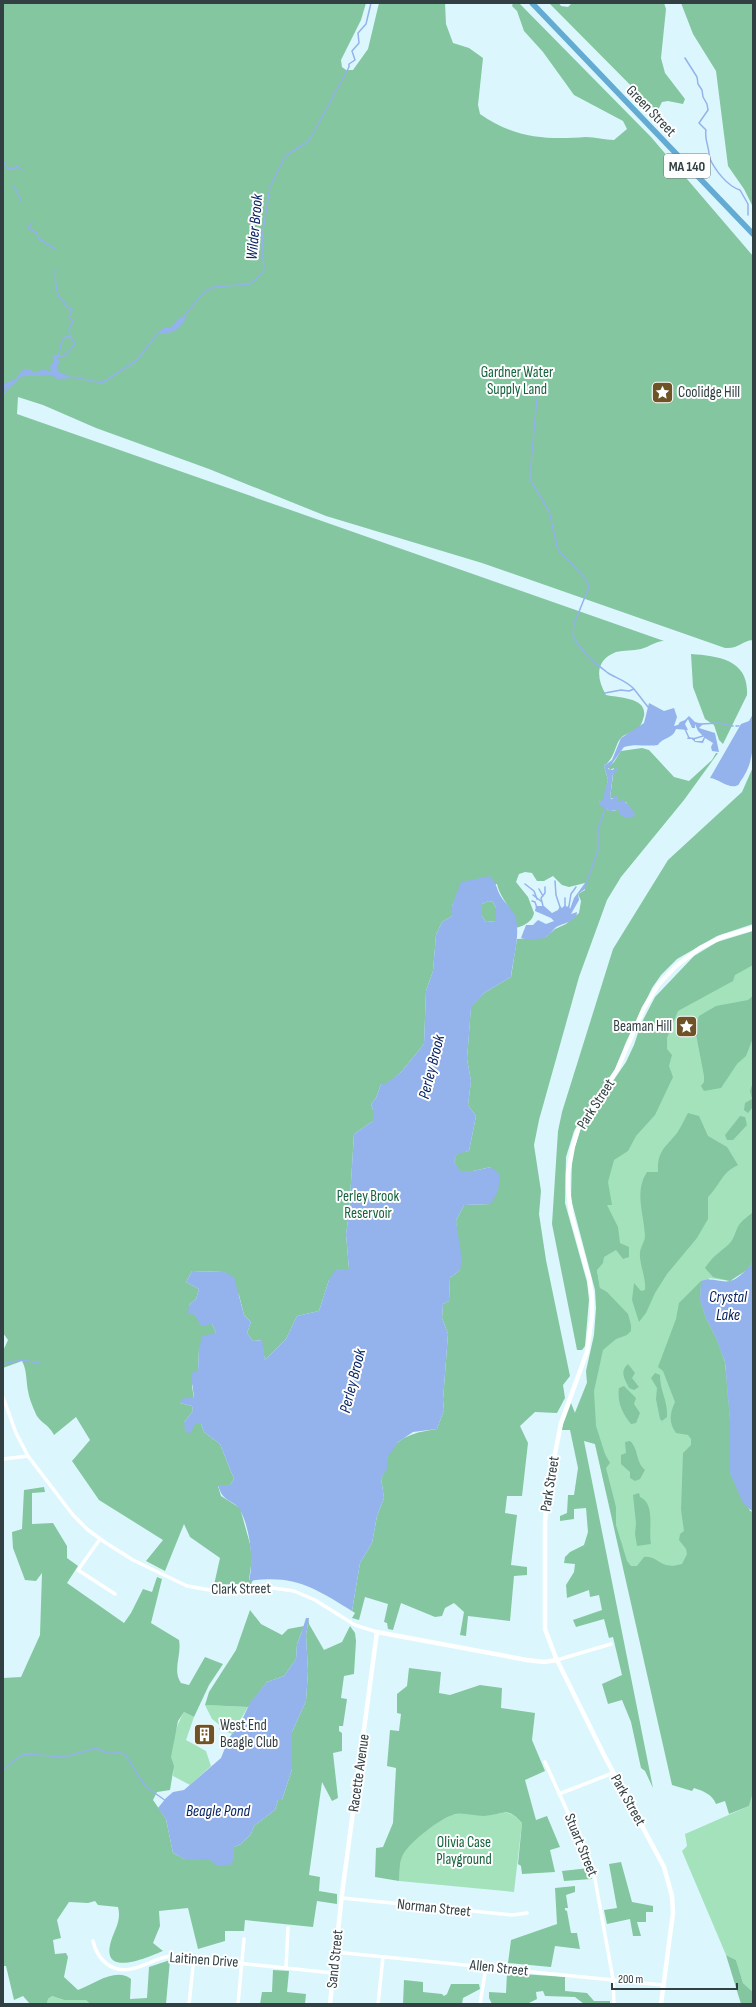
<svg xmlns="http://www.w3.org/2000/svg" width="756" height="2007" font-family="'Sofia Sans Condensed',sans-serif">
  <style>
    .green { fill: #a4e2bc }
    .forest { fill: #84c69f }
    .water { fill: #94b2eb; fill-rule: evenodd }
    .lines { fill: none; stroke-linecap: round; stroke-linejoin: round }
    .stream { stroke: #94b2eb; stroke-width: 1.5 }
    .minor { stroke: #fff; stroke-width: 3.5 }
    .tertiary { stroke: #fff; stroke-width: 4.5 }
    .trunk { stroke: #63abd3; stroke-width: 5.5 }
    .labels { text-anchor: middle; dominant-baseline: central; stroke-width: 4; stroke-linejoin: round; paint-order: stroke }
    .shield { fill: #fefefe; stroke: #6f797b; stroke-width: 1 }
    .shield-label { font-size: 14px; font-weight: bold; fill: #324043 }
    .street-label { font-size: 15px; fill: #324043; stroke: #fefefe }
    .park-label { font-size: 15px; fill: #16633f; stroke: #fefefe }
    .poi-label { font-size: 15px; fill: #324043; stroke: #fefefe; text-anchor: start }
    .water-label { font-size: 16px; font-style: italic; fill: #072464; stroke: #fefefe }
  </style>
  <rect width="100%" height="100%" fill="#dbf7fd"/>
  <!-- green -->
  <path class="green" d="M 753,955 L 753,1262 L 730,1281 L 709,1278 L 750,1511 L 753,1512 L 753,1582 L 628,1586 L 595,1444 L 577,1438 L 572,1420 L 590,1375 L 600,1288 L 597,1270 L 604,1177 L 676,1009 Z
    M 205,1705 L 248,1707 L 232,1734 L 219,1729 L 221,1726 L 212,1719 Z
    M 184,1712 L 194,1717 L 186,1740 L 206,1751 L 211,1766 L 190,1785 L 173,1776 C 174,1767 172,1766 171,1758 C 170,1746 178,1721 184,1712 Z
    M 753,1793 L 753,1992 L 743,1983 L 736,1960 L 726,1955 L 682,1851 L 687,1846 L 685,1834 L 749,1806 Z
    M 499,1812 C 510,1812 515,1815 522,1823 L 514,1892 L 399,1881 C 400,1874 399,1863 402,1856 C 406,1843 443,1815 457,1814 C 472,1813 484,1817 499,1812 Z
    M 52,1996 L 64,2000 L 86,2000 L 90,2004 L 47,2004 L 48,1999 Z"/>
  <!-- forest -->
  <path class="forest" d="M 3,3 L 366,3 L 361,20 L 341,60 L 342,67 L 346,70 L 353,70 L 368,49 L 379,3 L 445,3 L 446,24 L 453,43 L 469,48 L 483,58 L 478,105 L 480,114 C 514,138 546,140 586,137 C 595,137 605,140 614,140 L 627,129 L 623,121 L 574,95 L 543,52 L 524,31 L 517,11 L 512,6 L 513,3 L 519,3 L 651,137 L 753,256 L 753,640 C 741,641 739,649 725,648 L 482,563 L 326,516 L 209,469 L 96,428 L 43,405 L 18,397 L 17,414 L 664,641 C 656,641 649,647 641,649 C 633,651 624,650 616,652 C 595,660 596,678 606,695 C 619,698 647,697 644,716 C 643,719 642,724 639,727 C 635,731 628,733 623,736 C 614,743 617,756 604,766 L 608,780 L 604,800 L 599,802 L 608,810 L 613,811 L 617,810 L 632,811 L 626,802 L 618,802 L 618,798 L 610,798 L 614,768 L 610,770 L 608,767 L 614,762 L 621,751 L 642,748 L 649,750 L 674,777 L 689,781 L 712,760 L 716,753 L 718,753 L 684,800 L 621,877 L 607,900 L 579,977 L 539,1120 L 534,1145 L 541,1191 L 539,1214 L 546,1260 L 570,1376 L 563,1385 L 565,1398 L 557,1413 L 535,1412 L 520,1426 L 528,1443 L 522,1496 L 507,1496 L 505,1513 L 517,1515 L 511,1565 L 527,1567 L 527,1575 L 514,1576 L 510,1621 L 468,1616 L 466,1636 L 460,1635 L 464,1612 L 454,1603 L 445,1608 L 442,1616 L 435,1617 L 401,1603 L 393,1630 L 388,1629 L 387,1623 L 384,1622 L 388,1604 L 365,1597 L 359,1620 L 352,1618 L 355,1613 L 352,1611 L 360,1563 L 372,1543 L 377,1516 L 384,1498 L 381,1478 C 389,1466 384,1467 387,1458 C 395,1436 417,1432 437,1429 L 444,1410 L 443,1400 L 448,1334 L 442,1318 L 443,1304 L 449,1301 L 450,1278 L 460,1270 L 456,1221 L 464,1205 L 491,1204 L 491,1167 L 473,1171 L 459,1171 L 454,1161 L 457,1153 L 469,1151 L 476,1116 L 468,1105 L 471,1081 L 467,1059 L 471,1007 L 484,993 L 511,977 L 517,939 L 546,937 L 555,929 L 566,924 L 579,913 L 581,901 L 578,894 L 585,890 L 585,883 L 569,887 L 562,885 L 553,876 L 544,881 L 537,881 L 532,873 L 525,872 L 519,874 L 516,882 L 528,897 L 534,913 C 533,921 524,926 516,928 C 515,910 501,901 497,884 L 457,895 L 452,906 L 452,916 L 442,922 L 436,935 L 433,971 L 426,991 L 424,1044 L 401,1072 L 387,1084 L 381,1084 L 376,1098 L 371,1104 L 373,1110 L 373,1121 L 354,1134 L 349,1214 L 346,1234 L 349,1269 L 329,1280 L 319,1311 L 297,1316 L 286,1339 L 265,1360 L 261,1340 L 253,1341 L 247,1333 L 251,1322 L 244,1315 L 239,1295 L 224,1272 L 192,1271 L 186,1282 L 199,1289 L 196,1299 L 189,1305 L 195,1315 L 212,1324 L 216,1333 L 199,1349 L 198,1371 L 192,1386 L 194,1399 L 180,1403 L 192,1406 L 193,1411 L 184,1422 L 201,1423 L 204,1432 L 220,1444 L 234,1479 L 230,1485 L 218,1486 L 221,1496 L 240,1508 L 250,1544 L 252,1558 L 249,1580 L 253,1580 L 251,1584 L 214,1585 L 220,1558 L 190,1537 L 184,1524 L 165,1571 L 146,1561 L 163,1540 L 99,1500 L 72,1461 L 90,1440 L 76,1417 L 54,1435 C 48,1423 39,1423 35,1412 C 32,1405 29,1398 28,1391 C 26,1381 27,1370 22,1361 L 3,1368 L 3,1351 L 8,1340 L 3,1333 Z
    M 549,3 L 559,3 L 561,6 L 568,7 L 572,3 L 664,3 L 666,9 L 661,58 L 665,73 L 685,99 L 683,104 L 668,101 L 662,102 L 659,108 L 659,114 Z
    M 681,3 L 753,3 L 753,207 L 744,189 L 728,166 L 716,71 L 693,34 Z
    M 691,654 C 719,656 749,660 747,695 L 723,744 L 719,740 L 714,725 L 705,719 L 693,687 Z
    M 753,767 L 753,924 L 717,936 L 677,959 L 661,975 L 652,988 L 626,1042 L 614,1072 L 588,1108 L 574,1131 L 566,1157 L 565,1203 L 587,1282 L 589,1300 L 585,1346 L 582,1350 L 577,1350 L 552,1224 L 558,1131 L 562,1112 L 613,949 L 668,860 L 742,792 Z
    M 489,901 L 493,902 L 496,908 L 496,921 L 486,922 L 482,916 L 482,904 Z
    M 753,931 L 753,965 L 735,975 L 733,981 L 678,1011 L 667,1038 L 667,1049 L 672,1055 L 669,1066 L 673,1077 L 655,1115 L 636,1136 L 628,1151 L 614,1160 L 608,1182 L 612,1205 L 607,1205 L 618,1227 L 620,1243 L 629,1247 L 629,1257 L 623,1259 L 616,1250 L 604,1257 L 603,1263 L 597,1270 L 600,1288 L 607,1292 L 628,1314 L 631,1325 L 631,1331 L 627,1335 L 616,1339 L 603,1350 L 594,1391 L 596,1426 L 605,1454 L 610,1463 L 606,1468 L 616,1507 L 616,1525 L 627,1561 L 631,1566 L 637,1566 L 644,1557 C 659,1555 659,1571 682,1564 L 687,1554 L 686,1549 L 679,1540 L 680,1534 L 684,1531 L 681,1510 L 683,1453 L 691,1445 L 691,1439 L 688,1435 L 676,1433 C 668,1422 670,1413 675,1402 L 663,1371 L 658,1367 L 676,1319 L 679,1303 L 701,1281 L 700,1300 L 706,1318 L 716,1338 L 725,1362 L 730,1420 L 730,1473 L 750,1511 L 753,1512 L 753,1793 L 749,1806 L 729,1814 L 725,1801 L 716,1804 C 712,1794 703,1791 694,1788 L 692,1791 L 672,1785 L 595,1444 L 584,1441 L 653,1788 L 645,1771 L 641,1768 L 631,1722 L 622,1700 L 608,1704 L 602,1684 L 622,1675 L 613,1637 L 609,1638 L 604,1619 L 576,1627 L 573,1620 L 602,1610 L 599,1595 L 590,1597 L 589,1590 L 567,1598 L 566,1585 L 574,1572 L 575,1564 L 564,1563 L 565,1557 L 570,1552 L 584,1545 L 588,1532 L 586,1508 L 574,1509 L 574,1519 L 560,1521 L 560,1516 L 567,1513 L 568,1495 L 574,1495 L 578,1468 L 570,1430 L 561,1430 L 571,1403 L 575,1413 L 587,1383 L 586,1371 L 594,1335 L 596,1308 L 595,1290 L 571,1199 L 572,1156 L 581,1128 L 626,1062 L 634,1045 L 641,1024 L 655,997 L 694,956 L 717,942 Z
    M 753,996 L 753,1038 L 746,1056 L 737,1064 L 721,1088 L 704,1091 L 701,1086 L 704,1082 L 704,1076 L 695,1029 L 699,1016 L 716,1006 L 748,1000 Z
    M 753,1082 L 753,1107 L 748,1113 L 744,1110 L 745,1103 L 752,1099 L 750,1091 Z
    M 688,1113 L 699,1116 L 708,1136 L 727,1147 L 738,1165 C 722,1172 720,1185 708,1197 L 708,1219 L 697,1238 L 667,1274 L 655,1293 L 646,1313 L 639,1322 L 632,1300 L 634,1283 L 641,1291 L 645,1290 C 646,1278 641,1269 640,1257 C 639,1247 645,1243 645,1236 C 644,1214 634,1192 647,1172 L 658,1172 C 657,1151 665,1148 677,1133 C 681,1127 684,1120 688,1113 Z
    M 740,1116 L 745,1117 L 747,1125 L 733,1140 L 727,1140 L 725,1135 Z
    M 753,1212 L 753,1262 L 747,1270 L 730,1281 L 713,1277 L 705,1268 C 711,1258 720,1252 729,1244 C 735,1238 735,1231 739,1225 C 742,1220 749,1216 753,1212 Z
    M 628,1364 L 635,1373 L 632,1378 L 639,1387 L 634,1390 L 629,1388 C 625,1379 619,1372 628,1364 Z
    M 655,1373 L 660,1375 C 660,1392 668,1400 667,1417 L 662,1421 L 660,1419 L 656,1399 L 657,1388 L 651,1378 Z
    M 624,1386 L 636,1398 L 634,1404 L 640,1413 L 636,1423 L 631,1424 C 622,1413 617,1402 619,1388 Z
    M 630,1441 C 639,1449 635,1461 645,1470 L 640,1479 L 635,1481 L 630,1478 L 630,1472 L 621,1464 L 621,1455 L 626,1453 L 625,1442 Z
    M 44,1487 L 45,1492 L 32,1493 L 32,1524 L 53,1523 L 67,1546 L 67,1558 L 78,1566 L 67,1583 L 124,1623 L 131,1613 L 143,1589 L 152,1592 L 157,1577 L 162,1579 L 151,1623 L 179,1640 C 182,1655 172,1670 181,1683 L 189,1685 L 205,1657 L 223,1664 L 209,1685 L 194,1717 L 184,1712 L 178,1721 L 171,1757 L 174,1766 L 170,1790 L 157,1792 L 153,1800 L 166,1819 L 173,1853 L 185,1859 L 202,1858 L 212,1860 L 233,1857 L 234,1847 L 241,1844 L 251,1834 L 254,1826 L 275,1810 L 278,1800 L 282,1800 L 292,1769 L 292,1732 L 306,1701 L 308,1671 L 306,1635 L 309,1618 L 309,1624 L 324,1650 L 342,1642 L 350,1626 L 355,1633 L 356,1641 L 354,1674 L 344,1676 L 341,1698 L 347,1699 L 343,1726 L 339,1726 L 339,1731 L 342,1733 L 342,1751 L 333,1753 L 338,1798 L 332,1801 L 322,1782 L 309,1875 L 320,1877 L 319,1891 L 337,1894 L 337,1904 L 317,1901 L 313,1927 L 245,1920 L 244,1931 L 225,1931 L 225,1941 L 198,1949 L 188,1908 L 159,1911 L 160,1926 L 153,1943 L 163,1951 C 151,1956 103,1978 110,1945 C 113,1931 122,1922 118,1907 L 98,1905 L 95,1901 L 88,1903 L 69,1902 L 57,1920 L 61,1938 L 53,1940 L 55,1954 L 66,1953 L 68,1957 L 64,1977 L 78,1990 C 94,1984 116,1967 131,1979 L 130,1999 L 147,1998 L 149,1967 L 170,1960 L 166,2004 L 90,2004 L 86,2000 L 64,2000 L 52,1996 L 48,1999 L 47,2004 L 30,2004 L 23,1996 L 14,2000 L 6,1966 L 3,1966 L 3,1678 L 21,1677 L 40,1635 L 42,1573 L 36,1581 L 25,1580 L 13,1548 L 12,1532 L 22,1529 L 24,1490 Z
    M 639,1493 L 640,1497 C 656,1504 648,1530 651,1544 L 637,1546 L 635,1534 L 636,1523 L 633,1495 Z
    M 250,1610 L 261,1624 L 282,1635 L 288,1629 L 304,1626 L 297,1644 L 296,1659 L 284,1676 L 267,1682 L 248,1707 L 205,1705 L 209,1692 L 236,1650 Z
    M 409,1668 L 441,1672 L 439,1693 L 450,1695 L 480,1685 L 502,1688 L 501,1708 L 535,1713 L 532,1740 L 545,1771 L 525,1780 L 536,1820 L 547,1816 L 560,1847 L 550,1850 L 555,1872 L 522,1874 L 521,1866 L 518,1864 L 522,1823 C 506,1805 503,1815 484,1816 C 475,1816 465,1813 456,1814 C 443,1816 406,1844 402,1857 C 399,1864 400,1874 399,1881 L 375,1877 L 376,1848 L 383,1847 L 393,1823 L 396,1768 L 387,1766 L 390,1730 L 399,1731 L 401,1714 L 397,1713 L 397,1694 L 407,1686 Z
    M 621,1862 L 632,1902 L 653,1906 L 653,1912 L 646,1912 L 646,1922 L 637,1922 L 641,1936 L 633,1936 L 630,1919 L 607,1924 L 604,1910 L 617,1908 L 609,1864 Z
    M 589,1868 L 592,1879 L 564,1881 L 562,1871 Z
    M 575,1886 L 575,1892 L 566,1895 L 568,1908 L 565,1908 L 565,1910 L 567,1911 L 571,1933 L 577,1933 L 580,1949 L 555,1946 L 551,1967 L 508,1963 L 511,1940 L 557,1924 L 555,1888 Z
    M 726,1955 L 736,1960 L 743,1983 L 753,1992 L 753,2004 L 741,2004 Z
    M 273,1970 L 289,1971 L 287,1992 L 306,1994 L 305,2004 L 260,2004 L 262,1992 L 272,1992 Z
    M 507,1973 L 565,1977 L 565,1991 L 587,1993 L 594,2001 L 610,2001 L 610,2004 L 584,2004 L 575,1997 L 545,1996 L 543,1991 L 536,1992 L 537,1999 L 527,2004 L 492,2004 L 489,1998 L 489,1992 L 506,1993 Z
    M 404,1980 L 423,1982 L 423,1992 L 442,1994 L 444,1996 L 447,1994 L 451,1984 L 479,1984 L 480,1989 L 463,1998 L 462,2004 L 403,2004 Z"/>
  <!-- water -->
  <path class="water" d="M 187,315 C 182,329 173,334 158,334 L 157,333 L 164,328 L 170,328 L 178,319 Z
    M 70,350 L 66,356 L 57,358 L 60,362 L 57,367 L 59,372 L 74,378 L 57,379 L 52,375 L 26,376 L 20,377 L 15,384 L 5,389 L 3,392 L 3,384 L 16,379 L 22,370 L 26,370 L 29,369 L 35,373 L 43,369 L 51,372 L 50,366 L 54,362 L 52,355 L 63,355 Z
    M 649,703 L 664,711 L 674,708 L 677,717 L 674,726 L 678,725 L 680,722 L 685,720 L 689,716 L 695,722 L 703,724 L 699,728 L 715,733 L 719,752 L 712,751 L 711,747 L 713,743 L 705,738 L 703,743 L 695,742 L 692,739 L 687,739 L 688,737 L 695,738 L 695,741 L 702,741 L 704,737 L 698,731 L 695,724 L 695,728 L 692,728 L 688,719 L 685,724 L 688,730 L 676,729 C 673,739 663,737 658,745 C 646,747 636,743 624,747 L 608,769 L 612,770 L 618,767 L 618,771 L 613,774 L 610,798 L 612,799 L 614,796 L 618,796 L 618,802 L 622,800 C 627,802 633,810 635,814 L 632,818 L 626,818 L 620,815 L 619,810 L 610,811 L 600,805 L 599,802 L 604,799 L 604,794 L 608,780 L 604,766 L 612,760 L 621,738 L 644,723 Z
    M 753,714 C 753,739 756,761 740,782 C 739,784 739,785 736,786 C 727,788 719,779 710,778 L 741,724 L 749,721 Z
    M 490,876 C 496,882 496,887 500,895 C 504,903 514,910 516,918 C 520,938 513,958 511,977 L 484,993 L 471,1008 L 467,1059 L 471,1081 L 468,1105 L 476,1116 L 469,1151 L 457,1154 L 454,1161 L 460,1171 L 473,1171 L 491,1167 L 500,1175 L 498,1191 L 491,1204 L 464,1205 L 456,1221 L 462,1260 L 460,1270 L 450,1278 L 449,1301 L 443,1304 L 442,1318 L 448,1334 L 443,1400 L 444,1410 L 437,1429 L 413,1432 L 398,1442 L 387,1458 L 387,1469 L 381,1478 L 384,1498 L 377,1516 L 372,1543 L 360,1563 L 352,1611 C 315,1588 294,1574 249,1581 C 254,1561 250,1528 240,1510 C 234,1499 223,1504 218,1485 L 230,1485 L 234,1479 L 220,1444 L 204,1432 L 201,1423 L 195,1424 L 191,1433 L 185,1432 L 184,1422 L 193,1411 L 192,1406 L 180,1403 L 183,1398 L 194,1398 L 191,1373 L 198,1371 L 199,1349 L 202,1336 L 216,1333 L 212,1324 L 201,1326 L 195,1315 L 188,1313 L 189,1305 L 196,1299 L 199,1289 L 186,1282 L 192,1271 L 224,1272 L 234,1277 L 244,1315 L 251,1322 L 247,1333 L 253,1341 L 262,1340 L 265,1360 L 286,1339 L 297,1316 L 319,1311 L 329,1280 L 336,1269 L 349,1269 L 346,1234 L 349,1214 L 354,1134 L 373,1121 L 373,1110 L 371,1104 L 376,1098 L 381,1084 L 387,1083 L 401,1072 L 424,1044 L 426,991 L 433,971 L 436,935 L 442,922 L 452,916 L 452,906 L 461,882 ZM 489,901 L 493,902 L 496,908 L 496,921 L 486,922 L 482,916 L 482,904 Z
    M 585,883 L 585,889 L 578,894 L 579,900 L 571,914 L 577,912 C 577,922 562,923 555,928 C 552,931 549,935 546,937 C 540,940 526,940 521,938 L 526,925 L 533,925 L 538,920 L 546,924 L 554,921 L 551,918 L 535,911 L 536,906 L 544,906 L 552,913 L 558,910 L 560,906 L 562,908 L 565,905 L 567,907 L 569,905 L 570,909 L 574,898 Z
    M 753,1262 L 753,1512 L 743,1503 L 730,1473 L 730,1420 L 725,1362 L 716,1338 L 706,1318 L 700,1300 L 701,1281 C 713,1277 720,1283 730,1281 C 739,1279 748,1268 753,1262 Z
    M 306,1618 L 309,1618 L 306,1635 L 308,1671 L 306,1701 L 292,1732 L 292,1769 L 282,1800 L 278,1800 L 275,1810 L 254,1826 L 251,1834 L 241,1844 L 234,1847 L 234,1860 L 230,1865 L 217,1866 C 208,1855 200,1861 188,1860 C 183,1859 178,1855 173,1853 L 166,1819 L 158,1808 L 166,1798 L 173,1792 L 184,1790 L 221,1758 L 229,1738 L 241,1722 L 250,1703 L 267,1682 L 284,1676 L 296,1659 L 297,1644 L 301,1634 Z"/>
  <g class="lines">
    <!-- stream -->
    <path class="stream" d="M 685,58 L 697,77 L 698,84 L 702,90 L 703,97 L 707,104 L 708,110 L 699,123 L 706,130 C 704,140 710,148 709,157 C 715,170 727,186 740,190 L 748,204 L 748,215
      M 3,161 L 7,168 L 15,169 L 17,166 L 22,170
      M 14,186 L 21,200
      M 32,223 L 28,228 L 37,233 L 38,238 L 55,249
      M 56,269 C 54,275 56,291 59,296 C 61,300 65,301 66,306 L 72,309 L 69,317 L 73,322 L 69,328 L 70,336 L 75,344 L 69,351
      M 184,316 L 204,292 L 214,287 L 250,284 L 263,273 L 264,266 L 262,253 L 263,231 L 270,187 L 285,156 L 309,141 L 349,67 L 349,64 L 355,60 L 352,51 L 359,43 L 358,33 L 366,24 L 371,3
      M 58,355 C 62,347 59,337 70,336
      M 73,377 L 102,383 L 137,360 L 158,333
      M 3,394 L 10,386
      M 537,398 L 531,465 L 531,481 L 549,511 L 558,550 L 585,578 L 589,587 L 574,624 L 573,637 C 582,651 594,663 608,673 C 616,678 627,681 634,689
      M 605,693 L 621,690 L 629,691 L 634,689 L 648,707
      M 701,724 L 719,723 L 733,726
      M 736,726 L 739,726
      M 685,729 L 689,738
      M 693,739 L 703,736
      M 555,881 L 556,895 L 560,907
      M 525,884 L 534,891 L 537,899
      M 586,884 L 598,850 L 598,829 L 606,806
      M 539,889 L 543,896
      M 533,895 L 542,902
      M 532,901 L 535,902 L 537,908
      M 543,906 L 541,898 L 545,893 L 545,887
      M 565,906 L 565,898
      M 569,906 L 571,894 L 576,887
      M 3,1364 L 22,1360 L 40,1363
      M 3,1770 L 17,1758 L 26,1754 L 64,1757 L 96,1748 L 105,1752 L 115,1752 L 125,1754 L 145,1786 L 166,1801"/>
    <!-- minor -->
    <path class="minor" d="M 3,1397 L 16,1433 L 28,1456 L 73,1515 L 88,1530 L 106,1543 L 133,1560 L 187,1586 L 210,1590 L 273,1588 L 294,1591 L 315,1600 L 355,1625 L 377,1632
      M 3,1459 L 28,1456
      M 100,1539 L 78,1570 L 115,1594
      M 557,1660 L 611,1644
      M 545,1762 L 593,1868 L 613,1979 L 614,2004
      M 559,1794 L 613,1773
      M 342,1898 L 512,1915 L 527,1913
      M 93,1941 C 95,1950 99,1958 107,1964 C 128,1980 150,1958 171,1956 L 333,1973
      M 335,1952 L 663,1985
      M 286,1968 L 288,1928
      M 189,2004 L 194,1957
      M 238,2004 L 244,1939
      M 378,2004 L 383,1957
      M 480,2004 L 486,1967"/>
    <!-- tertiary -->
    <path class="tertiary" d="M 330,2004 L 342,1894 L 377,1632 L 527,1660 L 544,1662 L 557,1660
      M 661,2004 L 673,1913 L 672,1896 L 664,1867 L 604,1755 L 556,1658 L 545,1629 L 545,1522 L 547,1495 L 561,1423 L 587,1352 L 592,1316 L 592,1296 L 589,1278 L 571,1213 L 568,1189 L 568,1173 L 573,1146 L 578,1129 L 617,1070 L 644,1008 L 658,985 L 676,966 L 700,948 L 722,937 L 753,928"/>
    <!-- trunk -->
    <path class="trunk" d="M 532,3 L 753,234"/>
  </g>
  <!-- icons -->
  <defs>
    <symbol id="sight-square" viewBox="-11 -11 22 22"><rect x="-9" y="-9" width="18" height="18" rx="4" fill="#6f5326" stroke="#fefefe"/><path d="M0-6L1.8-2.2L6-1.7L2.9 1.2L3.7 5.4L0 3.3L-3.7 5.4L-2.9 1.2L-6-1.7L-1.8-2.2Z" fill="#fff"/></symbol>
    <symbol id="building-square" viewBox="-11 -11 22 22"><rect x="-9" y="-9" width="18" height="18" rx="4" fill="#6f5326" stroke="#fefefe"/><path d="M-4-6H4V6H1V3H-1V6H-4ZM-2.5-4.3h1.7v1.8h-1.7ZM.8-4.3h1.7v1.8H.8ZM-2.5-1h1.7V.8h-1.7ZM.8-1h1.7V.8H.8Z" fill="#fff"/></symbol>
  </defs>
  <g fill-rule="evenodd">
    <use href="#sight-square" x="650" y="380" width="25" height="25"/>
    <use href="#sight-square" x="674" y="1014" width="25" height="25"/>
    <use href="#building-square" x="192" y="1722" width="25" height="25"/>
  </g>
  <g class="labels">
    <!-- shield labels -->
    <rect class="shield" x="664" y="154" width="46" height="24" rx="3"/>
    <g class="shield-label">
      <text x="687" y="166">MA 140</text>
    </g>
    <!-- street labels -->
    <g class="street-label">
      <text transform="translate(651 111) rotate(46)">Green Street</text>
      <text transform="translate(596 1104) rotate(-57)">Park Street</text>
      <text transform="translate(550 1484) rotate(-81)">Park Street</text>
      <text transform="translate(241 1589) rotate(-1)">Clark Street</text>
      <text transform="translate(359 1773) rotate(-82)">Racette Avenue</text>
      <text transform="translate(628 1800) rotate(61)">Park Street</text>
      <text transform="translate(581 1845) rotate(68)">Stuart Street</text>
      <text transform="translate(434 1908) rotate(6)">Norman Street</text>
      <text transform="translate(335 1959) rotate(-84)">Sand Street</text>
      <text transform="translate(204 1960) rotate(4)">Laitinen Drive</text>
      <text transform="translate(499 1968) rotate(6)">Allen Street</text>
    </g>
    <!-- park labels -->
    <g class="park-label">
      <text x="517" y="372">Gardner Water<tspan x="517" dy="17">Supply Land</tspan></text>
      <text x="368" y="1196">Perley Brook<tspan x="368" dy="17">Reservoir</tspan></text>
      <text x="464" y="1842">Olivia Case<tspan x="464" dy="17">Playground</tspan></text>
    </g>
    <!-- poi labels -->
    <g class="poi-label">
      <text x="678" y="392">Coolidge Hill</text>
      <text x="672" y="1026" text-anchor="end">Beaman Hill</text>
      <text x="220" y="1725">West End<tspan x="220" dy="17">Beagle Club</tspan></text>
    </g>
    <!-- water labels -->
    <g class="water-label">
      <text transform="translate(255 227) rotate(-85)">Wilder Brook</text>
      <text transform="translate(432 1067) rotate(-76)">Perley Brook</text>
      <text x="728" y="1297">Crystal<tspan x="728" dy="18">Lake</tspan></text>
      <text transform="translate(353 1381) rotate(-76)">Perley Brook</text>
      <text x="218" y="1811">Beagle Pond</text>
    </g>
  </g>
  <!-- border -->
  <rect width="756" height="2007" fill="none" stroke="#324043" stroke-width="8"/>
  <!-- scale -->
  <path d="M612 1983v6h125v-6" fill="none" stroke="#324043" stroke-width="2"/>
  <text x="618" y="1983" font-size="12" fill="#324043" stroke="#fefefe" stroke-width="3" paint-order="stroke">200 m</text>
</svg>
